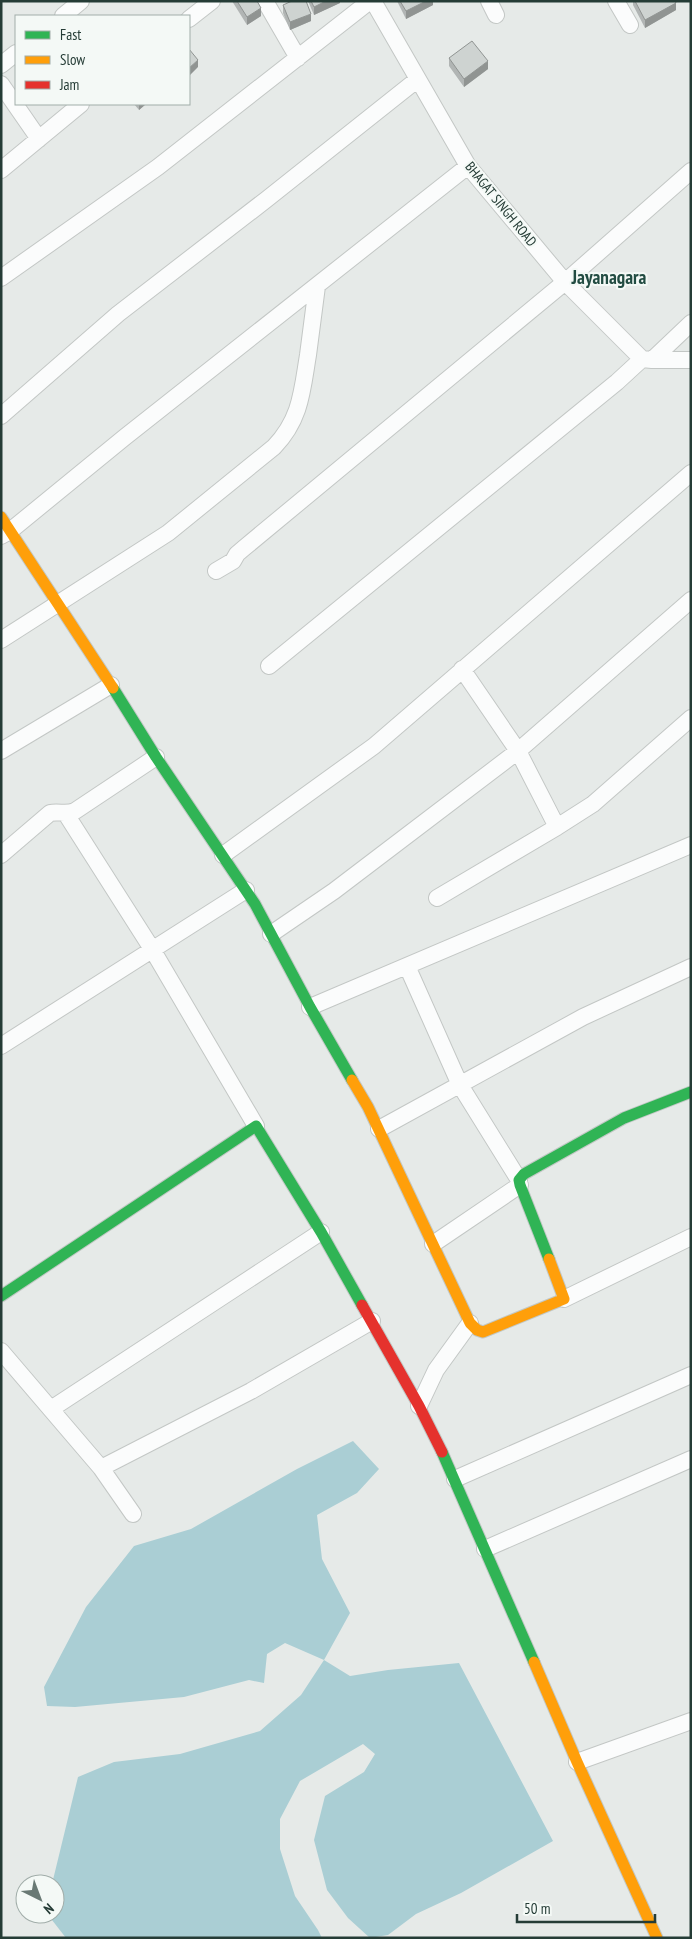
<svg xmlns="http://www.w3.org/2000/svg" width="692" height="1939" font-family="'PT Sans Narrow',sans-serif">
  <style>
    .water { fill: #aaced4 }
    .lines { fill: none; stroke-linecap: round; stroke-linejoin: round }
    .street-casing { stroke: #c3c7c5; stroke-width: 18 }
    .fast-casing { stroke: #c2c8c5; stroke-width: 13 }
    .slow-casing { stroke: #c2c8c5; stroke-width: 13 }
    .jam-casing { stroke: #c2c8c5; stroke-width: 13 }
    .street { stroke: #fbfcfc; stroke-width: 16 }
    .fast { stroke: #30b455; stroke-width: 11 }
    .slow { stroke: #ff9f0a; stroke-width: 11 }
    .jam { stroke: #e5322d; stroke-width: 11 }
    .wall { fill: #b1b5b4 }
    .shaded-wall { fill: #909492 }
    .building { fill: #ced3d1; stroke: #909492 }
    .labels { text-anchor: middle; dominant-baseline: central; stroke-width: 4; stroke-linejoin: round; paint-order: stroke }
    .street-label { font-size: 14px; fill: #253c36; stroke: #f4f9f6 }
    .district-label { font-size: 19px; font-weight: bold; fill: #224c42; stroke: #f4f9f6 }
  </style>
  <rect width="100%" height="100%" fill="#e6eae8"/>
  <!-- water -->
  <path class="water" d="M 353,1441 L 379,1469 L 357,1493 L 317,1515 L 322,1559 L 350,1613 L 324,1660 L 350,1676 L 388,1670 L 459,1663 L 553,1841 L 461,1893 L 416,1914 L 388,1935 L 370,1938 L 348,1918 L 327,1890 L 314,1840 L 325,1796 L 364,1772 L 375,1754 L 363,1744 L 300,1781 L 280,1819 L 280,1849 L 295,1896 L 318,1930 L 322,1938 L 66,1938 L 52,1920 L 51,1914 L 55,1914 L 55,1884 L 52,1884 L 78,1777 L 114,1762 L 180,1754 L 260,1731 L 301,1695 L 324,1660 L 285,1643 L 267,1654 L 264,1683 L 249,1680 L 184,1697 L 75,1707 L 47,1706 L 44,1687 L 86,1607 L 134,1546 L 191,1529 L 297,1469 Z"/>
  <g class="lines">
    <defs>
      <path id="street" d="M 265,1 L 298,58
        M 373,1 L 468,166 L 565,282 L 642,359
        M 489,1 L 496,15
        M 616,1 L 630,25
        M 63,16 L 81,1
        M 189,19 L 212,1
        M 1,65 L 16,53
        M 1,84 L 39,139
        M 1,170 L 81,104
        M 1,278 L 158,167 L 370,1
        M 652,360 L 691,360
        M 1,416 L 118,314 L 267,199 L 418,79
        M 1,536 L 10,531 L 125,437 L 468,166
        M 216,571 L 233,561 L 237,554 L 244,548 L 565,282 L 691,171
        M 1,640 L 168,533 L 274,447 C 301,419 302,391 308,355 C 311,332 314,309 317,286
        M 269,666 L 617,382 L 642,359 L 652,360 L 691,323
        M 462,669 L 518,751 L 557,827
        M 1,751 L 111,685
        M 66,814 L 152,949 L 256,1126
        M 1,855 L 50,813 C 59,811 66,815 75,811 L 156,757
        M 223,855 L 374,746 L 691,473
        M 437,898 L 557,827 L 593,804 L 691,718
        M 271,934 L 334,891 L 518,751 L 691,600
        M 407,966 L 460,1085 L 519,1180
        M 310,1007 L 691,845
        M 1,1046 L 246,890
        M 379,1129 L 583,1017 L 691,967
        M 433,1244 L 520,1185
        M 564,1299 L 691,1237
        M 1,1351 L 101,1468 L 133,1514
        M 419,1406 L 436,1370 L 470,1323
        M 51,1409 L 321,1232
        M 101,1468 L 251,1391 L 372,1321
        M 455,1479 L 691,1375
        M 485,1549 L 691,1459
        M 577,1762 L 691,1721"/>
      <path id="fast" d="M 113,688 L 156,757 L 255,904 L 310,1007 L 352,1080
        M 549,1259 L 520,1185 L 519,1180 L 524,1174 L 624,1118 L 691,1092
        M 1,1296 L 256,1126 L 321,1232 L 362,1305
        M 442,1452 L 534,1662"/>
      <path id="slow" d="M 1,517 L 113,688
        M 352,1080 L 368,1107 L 470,1323 L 477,1330 L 483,1332 L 564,1299 L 549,1259
        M 534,1662 L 577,1762 L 657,1938"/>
      <path id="jam" d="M 362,1305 L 419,1406 L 442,1452"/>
    </defs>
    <!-- street casing -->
    <use href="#street" class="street-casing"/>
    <!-- fast casing -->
    <use href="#fast" class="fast-casing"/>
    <!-- slow casing -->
    <use href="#slow" class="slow-casing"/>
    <!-- jam casing -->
    <use href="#jam" class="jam-casing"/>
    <!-- street -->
    <use href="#street" class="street"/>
    <!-- fast -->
    <use href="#fast" class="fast"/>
    <!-- slow -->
    <use href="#slow" class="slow"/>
    <!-- jam -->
    <use href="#jam" class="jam"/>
  </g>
  <!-- wall -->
  <path class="wall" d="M 232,1 L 257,1 L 261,16 L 247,25 Z
    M 308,1 L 340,1 L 340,3 L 314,15 Z
    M 397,1 L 433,1 L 433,5 L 406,19 Z
    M 633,1 L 675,1 L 676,10 L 645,28 L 633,5 Z
    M 283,5 L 311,21 L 290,30 L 283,13 Z
    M 449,58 L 488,69 L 464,87 L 449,66 Z
    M 134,104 L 146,104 L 139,110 Z"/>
  <!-- shaded-wall -->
  <path class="shaded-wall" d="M 326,1 L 340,1 L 340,3 L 314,15 L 314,7 Z
    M 426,1 L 433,1 L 433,5 L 406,19 L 406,11 Z
    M 676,3 L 676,10 L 645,28 L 645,20 Z
    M 261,8 L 261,16 L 247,25 L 247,17 Z
    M 311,14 L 311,21 L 290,30 L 290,22 Z
    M 198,60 L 198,67 L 189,76 L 189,68 Z
    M 488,61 L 488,69 L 464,87 L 464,79 Z
    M 139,104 L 146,104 L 139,110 Z"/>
  <!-- building -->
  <path class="building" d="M 237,1 L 257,1 L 261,8 L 247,17 Z
    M 292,1 L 306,1 L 311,14 L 290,22 L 283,5 Z
    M 311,1 L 326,1 L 314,7 Z
    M 400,1 L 426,1 L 406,11 Z
    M 635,1 L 675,1 L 676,3 L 645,20 Z
    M 472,41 L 488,61 L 464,79 L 449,58 Z
    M 189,49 L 198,60 L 189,68 Z"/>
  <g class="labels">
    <!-- street labels -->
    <g class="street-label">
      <text transform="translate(501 204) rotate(51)">BHAGAT SINGH ROAD</text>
    </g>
    <!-- district labels -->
    <g class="district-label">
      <text x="609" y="277">Jayanagara</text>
    </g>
  </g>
  <!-- border -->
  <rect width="692" height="1939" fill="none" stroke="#253c36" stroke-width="5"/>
  <!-- legend -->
  <rect x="15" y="15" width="175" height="90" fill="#f4f9f6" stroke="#a1ada9"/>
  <rect x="25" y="31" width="25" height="8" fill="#30b455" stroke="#a1ada9"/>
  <text x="60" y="40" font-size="15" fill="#253c36">Fast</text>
  <rect x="25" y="56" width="25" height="8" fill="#ff9f0a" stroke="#a1ada9"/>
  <text x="60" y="65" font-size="15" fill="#253c36">Slow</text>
  <rect x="25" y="81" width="25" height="8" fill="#e5322d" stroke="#a1ada9"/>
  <text x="60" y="90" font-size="15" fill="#253c36">Jam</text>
  <!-- north arrow -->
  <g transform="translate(40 1899) rotate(138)"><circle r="24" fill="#f4f9f6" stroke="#a1ada9"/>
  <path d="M0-4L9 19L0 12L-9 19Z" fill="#697974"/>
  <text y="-8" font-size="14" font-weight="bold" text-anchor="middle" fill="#253c36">N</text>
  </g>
  <!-- scale -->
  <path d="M517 1914v8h138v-8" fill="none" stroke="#253c36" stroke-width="2.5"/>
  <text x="524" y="1914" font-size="15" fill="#253c36" stroke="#f4f9f6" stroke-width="4" paint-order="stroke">50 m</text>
</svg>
